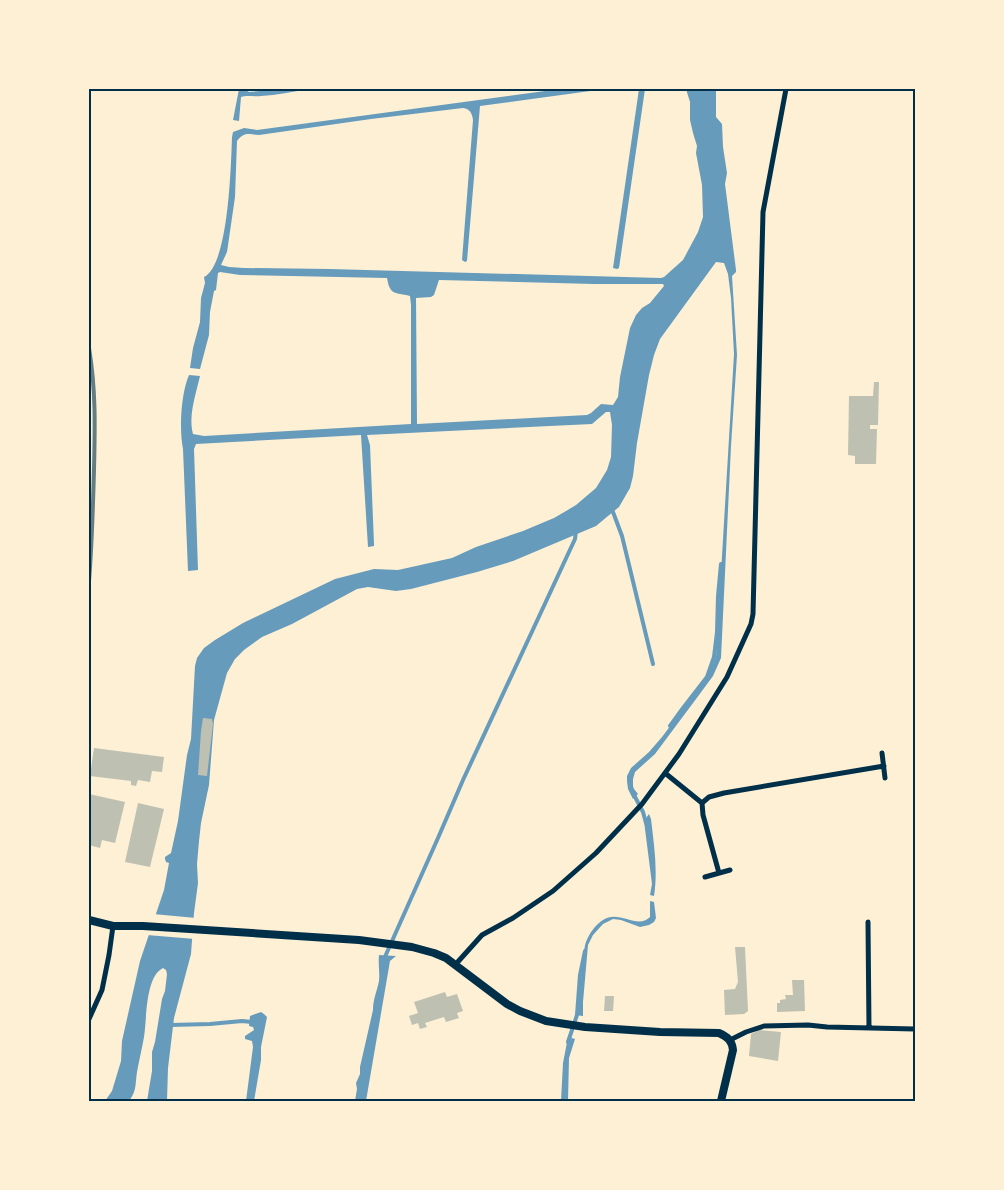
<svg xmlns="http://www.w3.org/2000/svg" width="1004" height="1190" font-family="Raleway,sans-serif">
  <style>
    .water { fill: #669bbc; fill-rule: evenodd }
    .pier { fill: #fdf0d5 }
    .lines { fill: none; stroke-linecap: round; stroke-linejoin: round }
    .stream { stroke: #669bbc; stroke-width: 4 }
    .building { fill: #bec0b2 }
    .minor { stroke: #003049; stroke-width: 5 }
    .tertiary { stroke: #003049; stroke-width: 8 }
    .rail { stroke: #657d81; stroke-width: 4 }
    .neatline { fill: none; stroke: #003049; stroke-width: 2 }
  </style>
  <rect width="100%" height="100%" fill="#fdf0d5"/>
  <!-- water -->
  <path class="water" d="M 239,89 L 244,89 L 249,92 L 285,89 L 308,89 C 292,92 277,95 261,96 C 254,97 247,95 241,97 L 239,121 L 233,120 Z
    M 560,89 L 605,89 L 480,106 L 467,261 L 465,262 L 462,260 L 473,120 C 472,113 470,109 463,108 L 371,119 L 259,135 C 248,134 244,132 237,141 L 235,197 L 227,252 L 221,265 L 229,267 L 244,268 L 330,269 L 661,278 L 664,277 L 683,260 L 698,232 L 703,217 L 702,185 L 696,153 L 697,146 L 693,133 L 690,120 L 690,102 L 686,89 L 716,89 L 716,117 L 722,124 L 723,147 L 727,173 L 725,184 L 736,270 L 736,272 L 732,276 L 737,355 L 731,446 L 721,658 L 713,676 L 699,695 L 655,754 L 635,772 L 633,779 L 633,786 L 634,789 L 638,794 L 633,799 L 628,789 L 627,781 L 627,776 L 631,768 L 649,752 L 662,737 L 709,674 L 716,657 L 734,354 L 731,298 L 728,274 L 724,263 L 716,262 L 660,339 L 654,355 L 649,375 L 637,443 L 633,476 L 630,488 L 619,507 L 608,516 L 596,526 L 513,561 L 477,572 L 411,589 L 396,591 L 368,587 L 357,589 L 292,624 L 262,637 L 244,650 L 235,659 L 227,673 L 214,720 L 209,785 L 201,823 L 199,841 L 197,864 L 198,883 L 194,913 L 191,954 L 174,1018 L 168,1068 L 167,1101 L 147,1101 L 152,1071 L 152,1052 L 155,1042 L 162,999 L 165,991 L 167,974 L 166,970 L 163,968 C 145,977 147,1019 144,1037 C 142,1049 139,1060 137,1072 C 135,1085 137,1090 129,1101 L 105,1101 L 112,1091 L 121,1061 L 122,1041 L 140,961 L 164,890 L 169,863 L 166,862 L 165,859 L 165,857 L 171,853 L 178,821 L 187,755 L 191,739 L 195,666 L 197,658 L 204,648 L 215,640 L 243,623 L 335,579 L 374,569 L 398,570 L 452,558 L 476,547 L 523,531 L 554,518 L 566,511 L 576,505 L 596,488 L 607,470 L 611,457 L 612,425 L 610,412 L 606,412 L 592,424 L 367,435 L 370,445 L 374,544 L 374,546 L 368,547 L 361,435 L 196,444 L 194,449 L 198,570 L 188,571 L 183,449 C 179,428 181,394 189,375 L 200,376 C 196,394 188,416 193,434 L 204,436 L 411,424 L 411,305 L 410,296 C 395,292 390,296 387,278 L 240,275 L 220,272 L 218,273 L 216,290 L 214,291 L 210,312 L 209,335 L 200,369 L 190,368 L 193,348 L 200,322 L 201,298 L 205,283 L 204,277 C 229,265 231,163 232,137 L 233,132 L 244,128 L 257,130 ZM 439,280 L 594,284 L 663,284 L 664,286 L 650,303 L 642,308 L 636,315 L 630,328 L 620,377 L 618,397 L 613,405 L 601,404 L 591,413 L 587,415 L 417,424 L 416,298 L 431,297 L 434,295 Z
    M 639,89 L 645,89 L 619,268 L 617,269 L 613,268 Z
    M 649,814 L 651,819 C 654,845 658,870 654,896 L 650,895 L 652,884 L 644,821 Z
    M 650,901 L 654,902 L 656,918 L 654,922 L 649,925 L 640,927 L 621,920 L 613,919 L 603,924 L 593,935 L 588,945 L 583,1002 L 583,1016 L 575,1015 C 580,998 581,979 583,961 C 584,955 584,947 586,942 C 589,934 595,925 603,920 C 619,909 637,930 650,917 Z
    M 379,955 L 396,956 L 390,961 L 366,1101 L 355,1101 L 357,1089 L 356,1083 L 360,1074 L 360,1067 L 373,1010 C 373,999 377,991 379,981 C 380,974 378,963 379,955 Z
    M 261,1012 L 264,1014 L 267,1017 L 261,1047 L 261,1060 L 254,1101 L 246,1101 L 253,1047 L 252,1041 L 245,1039 L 245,1036 L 254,1030 L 253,1027 L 249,1026 L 250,1016 Z
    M 568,1037 L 575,1039 L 569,1058 L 568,1101 L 561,1101 L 563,1063 Z"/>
  <!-- pier -->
  <path class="pier" d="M 153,914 L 196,918 L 195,939 L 147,935 Z"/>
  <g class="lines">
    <!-- stream -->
    <path class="stream" d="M 613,512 L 622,536 L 653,664
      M 670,726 L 683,708 L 707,677 L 714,657 L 717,632 L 718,596 L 721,564
      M 633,793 L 643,812 L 646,823
      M 384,959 L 438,838 L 463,780 L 575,539 L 576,530
      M 170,1025 L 210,1024 L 242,1021 L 252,1022
      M 568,1042 L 577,1015 L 580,975 L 585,951"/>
  </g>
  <!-- building -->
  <path class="building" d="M 874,382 L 879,382 L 878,425 L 870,425 L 870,429 L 877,429 L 876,464 L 855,464 L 855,456 L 848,455 L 849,396 L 873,396 Z
    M 203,718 L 212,719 L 213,724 L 207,776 L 198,775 L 201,731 Z
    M 94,748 L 164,757 L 162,772 L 152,771 L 150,782 L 138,780 L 136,786 L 131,785 L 131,781 L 90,776 Z
    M 89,794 L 125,802 L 115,843 L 102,840 L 100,848 L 89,845 Z
    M 138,803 L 164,809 L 150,867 L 125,862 Z
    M 735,947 L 745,947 L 748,1011 L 744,1014 L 725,1015 L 724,990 L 735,989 L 738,982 Z
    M 792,980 L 804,980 L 805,1011 L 777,1012 L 777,1003 L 780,1003 L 780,1000 L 786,999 L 785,995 L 793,995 Z
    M 445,992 L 447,997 L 457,994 L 463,1011 L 457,1013 L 459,1018 L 446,1022 L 444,1017 L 425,1023 L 427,1027 L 420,1029 L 418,1023 L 412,1025 L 409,1016 L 418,1013 L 414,1002 Z
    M 605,996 L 614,996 L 613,1011 L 604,1011 Z
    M 759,1030 L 781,1032 L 778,1061 L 749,1056 L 751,1034 Z"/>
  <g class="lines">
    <!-- minor -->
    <path class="minor" d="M 882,753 L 885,778
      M 665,773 L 702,803 L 703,815 L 719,873
      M 702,803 L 709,797 L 724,793 L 884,766
      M 705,877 L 730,870
      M 868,922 L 869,1028
      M 455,965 L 482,935 L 513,918 L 553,891 L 596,853 L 642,804 L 679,754 L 727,677 L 751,624 L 753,614 L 763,212 L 786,89
      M 89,1019 L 102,990 L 109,955 L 113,926
      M 730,1040 L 746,1032 L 764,1026 L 808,1025 L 827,1027 L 915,1029"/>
    <!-- tertiary -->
    <path class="tertiary" d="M 89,920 L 113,926 L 143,926 L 359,940 L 412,947 L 434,953 L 446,958 L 507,1004 L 520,1011 L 546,1021 L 585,1027 L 660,1032 L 719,1033 C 728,1037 732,1041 733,1050 L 721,1101"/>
    <!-- rail -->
    <path class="rail" d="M 89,348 C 96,390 95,428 94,470 C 93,507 92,544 89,581"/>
  </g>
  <!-- border -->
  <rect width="1004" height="1190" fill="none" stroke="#fdf0d5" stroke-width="180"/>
  <rect x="90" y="90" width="824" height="1010" class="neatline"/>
</svg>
